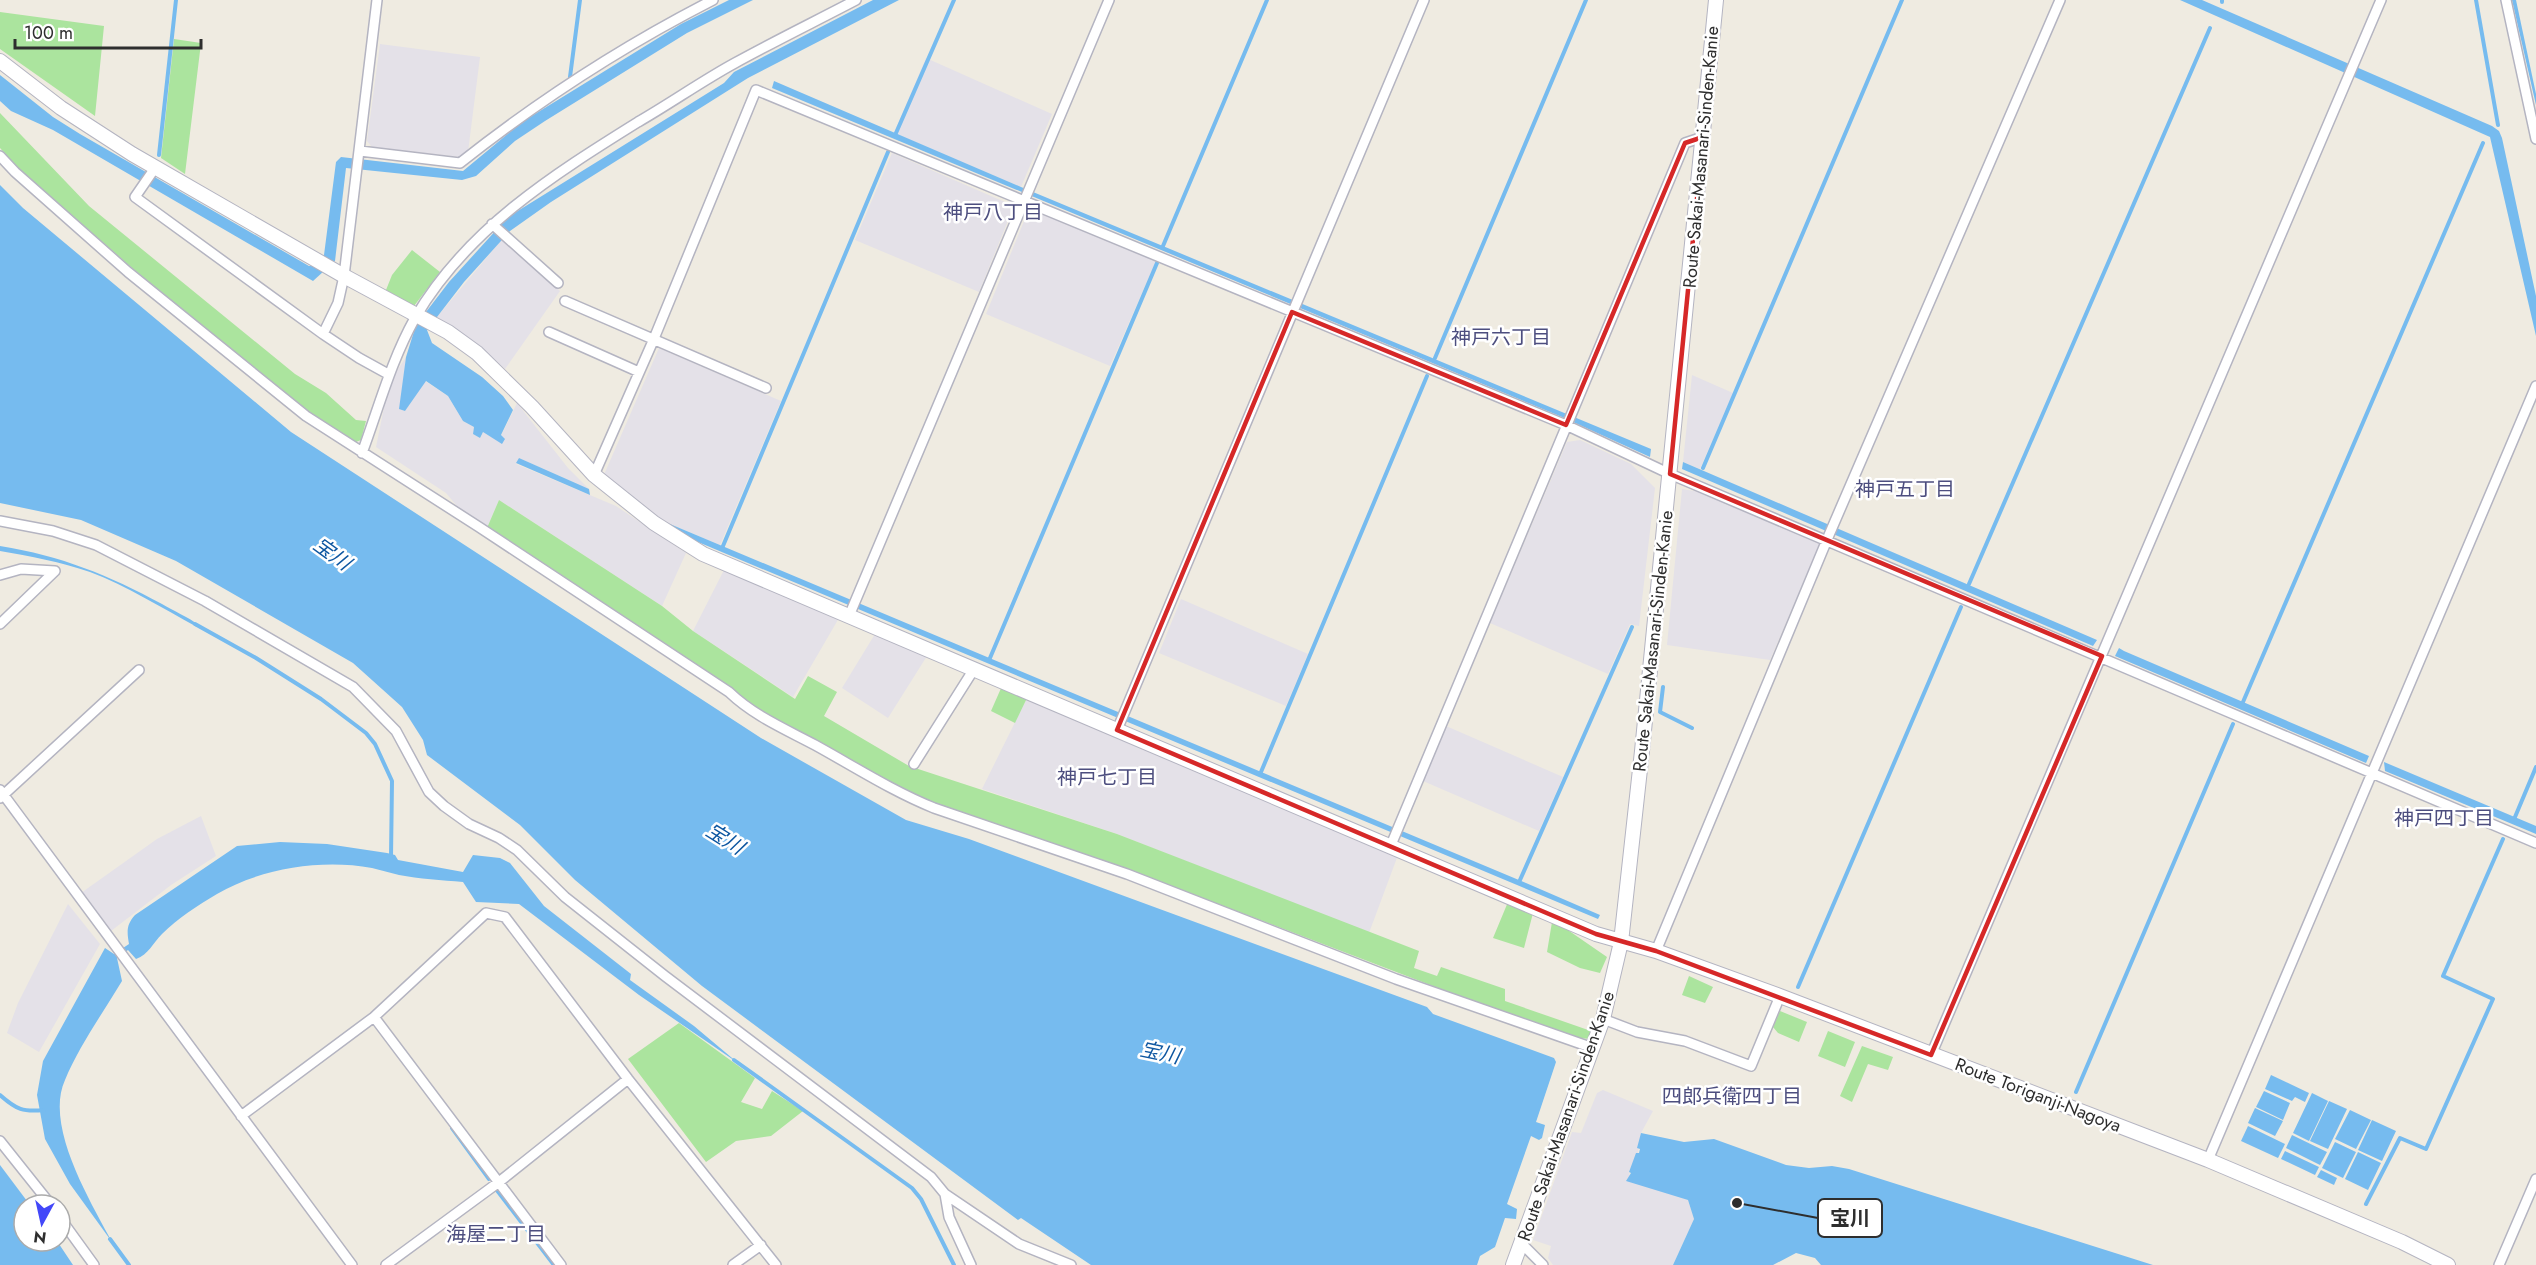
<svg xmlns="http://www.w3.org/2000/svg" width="2536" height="1265" font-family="Jost,'Noto Sans JP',sans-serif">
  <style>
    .industrial { fill: #e4e1e8 }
    .green { fill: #abe49e }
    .water { fill: #76bbef }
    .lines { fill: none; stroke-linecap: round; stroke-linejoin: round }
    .stream { stroke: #76bbef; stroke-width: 4 }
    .street-casing { stroke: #b4b4c1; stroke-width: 12 }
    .secondary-casing { stroke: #b4b4c1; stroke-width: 16 }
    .street { stroke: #fff; stroke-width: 9 }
    .secondary { stroke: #fff; stroke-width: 14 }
    .marked { fill: none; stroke: #d62828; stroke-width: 4.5; stroke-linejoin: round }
    .labels { text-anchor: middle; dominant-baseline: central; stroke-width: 5; stroke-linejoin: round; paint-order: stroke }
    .street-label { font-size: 18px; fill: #2e2e2e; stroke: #fff }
    .neighbourhood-label { font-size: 20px; fill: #4d4e7f; stroke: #fff }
    .water-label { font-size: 20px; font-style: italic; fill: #0e57a1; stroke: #fff }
    .leader { fill: none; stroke: #2e2e2e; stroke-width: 2 }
    .callout-dot { fill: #2e2e2e; stroke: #fff; stroke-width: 2 }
    .callout { fill: #fff; stroke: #2e2e2e; stroke-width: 2 }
    .callout-label { font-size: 20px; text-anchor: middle; font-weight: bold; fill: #2e2e2e }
  </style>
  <rect width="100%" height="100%" fill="#efebe1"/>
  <!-- industrial -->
  <path class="industrial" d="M 380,44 L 480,57 L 468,152 L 460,157 L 372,147 L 367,141 Z
    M 926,58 L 1052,114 L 1021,187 L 894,133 Z
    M 892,153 L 1014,206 L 979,292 L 855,240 Z
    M 1029,209 L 1156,261 L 1110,366 L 986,314 Z
    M 503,238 L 560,291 L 505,369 L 477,345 L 437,317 Z
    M 659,348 L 781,401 L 720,545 L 658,519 L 603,477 Z
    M 406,357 L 400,409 L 405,411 L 425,381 L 448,396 L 463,421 L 474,427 L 473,434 L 480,438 L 483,432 L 491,437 L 501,436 L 517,403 L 568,468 L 589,489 L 519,458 L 516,464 L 616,506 L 686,553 L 662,606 L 499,500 L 487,528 L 462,512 L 446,493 L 376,447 L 389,383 Z
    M 1692,375 L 1733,393 L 1700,469 L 1683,462 Z
    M 1580,440 L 1631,464 L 1655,488 L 1639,626 L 1630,624 L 1608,674 L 1490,623 L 1567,442 Z
    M 1682,489 L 1700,492 L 1820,544 L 1770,660 L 1667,645 Z
    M 724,570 L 839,618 L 793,697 L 693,631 Z
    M 1181,599 L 1308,654 L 1286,706 L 1159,653 Z
    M 875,634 L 927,656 L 888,718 L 842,688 Z
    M 1027,698 L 1398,855 L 1369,933 L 1117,834 L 982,789 Z
    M 1446,726 L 1563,777 L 1539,831 L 1423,781 Z
    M 201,816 L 216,856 L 171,885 L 111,931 L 81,893 L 157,839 Z
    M 68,904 L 100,944 L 39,1052 L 7,1033 L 18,1003 Z
    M 1603,1090 L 1653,1111 L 1641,1133 L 1638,1153 L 1629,1172 L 1630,1177 L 1688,1200 L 1694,1219 L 1673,1265 L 1553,1265 L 1548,1258 L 1551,1246 L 1533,1240 L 1572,1132 L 1581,1133 L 1597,1093 Z"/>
  <!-- green -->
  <path class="green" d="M 0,12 L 104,26 L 95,116 L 0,49 Z
    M 174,39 L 201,43 L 185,174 L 161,158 Z
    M 0,113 L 89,206 L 295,374 L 326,393 L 356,420 L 366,421 L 361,440 L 356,442 L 307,412 L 132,268 L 19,169 L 0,148 Z
    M 412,250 L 440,272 L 414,306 L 386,290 L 392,275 Z
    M 499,500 L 662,606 L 693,631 L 795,699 L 808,676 L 837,692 L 824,716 L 909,766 L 1117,834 L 1419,951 L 1414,968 L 1437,976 L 1441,967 L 1505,989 L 1505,1001 L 1591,1031 L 1589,1039 L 1573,1037 L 1446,991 L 1129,870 L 938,805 L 910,793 L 741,700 L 487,528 Z
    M 1002,686 L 1027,698 L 1015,723 L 991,711 Z
    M 1508,902 L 1533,913 L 1524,948 L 1493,938 Z
    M 1552,922 L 1562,926 L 1607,957 L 1600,973 L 1580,968 L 1547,952 Z
    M 1689,976 L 1713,987 L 1705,1003 L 1682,995 Z
    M 1780,1011 L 1807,1022 L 1799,1042 L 1778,1033 L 1773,1027 Z
    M 679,1023 L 755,1078 L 741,1102 L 762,1109 L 772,1091 L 803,1111 L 771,1136 L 736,1141 L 706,1162 L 628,1059 Z
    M 1828,1031 L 1855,1042 L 1845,1067 L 1818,1056 Z
    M 1862,1046 L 1893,1057 L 1888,1070 L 1868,1064 L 1852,1102 L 1840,1096 Z"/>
  <!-- water -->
  <path class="water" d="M 729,0 L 753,0 L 687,33 L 545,121 L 515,141 L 476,176 L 462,180 L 346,168 L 335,261 L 313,281 L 53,130 L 11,111 L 0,101 L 0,75 L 53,117 L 80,134 L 309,266 L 314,266 L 324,255 L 336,162 L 341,157 L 463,171 L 522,122 L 681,24 Z
    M 873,0 L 899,0 L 748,78 L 551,202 L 510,231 L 464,282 L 427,330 L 432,343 L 482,377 L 503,396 L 513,410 L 501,435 L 505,439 L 502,444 L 483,432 L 480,438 L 473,434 L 474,427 L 463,421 L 448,396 L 426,381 L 405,411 L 399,409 L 406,357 L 416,325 L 449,282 L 508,217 L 724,83 L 734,72 Z
    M 2180,0 L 2202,0 L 2492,126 L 2499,131 L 2502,138 L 2536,296 L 2536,336 L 2490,137 Z
    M 2512,0 L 2516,0 L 2536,94 L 2536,105 Z
    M 774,81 L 1021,187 L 1651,449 L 1650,457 L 1562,417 L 772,88 Z
    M 0,185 L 23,208 L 291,432 L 761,738 L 906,820 L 969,839 L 1427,1007 L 1433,1014 L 1554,1058 L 1556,1062 L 1536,1122 L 1545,1125 L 1542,1138 L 1539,1140 L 1531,1136 L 1507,1204 L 1517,1209 L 1516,1219 L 1505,1218 L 1495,1247 L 1480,1256 L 1477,1265 L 1091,1265 L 1021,1218 L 1018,1220 L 702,986 L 575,880 L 520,825 L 427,755 L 423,740 L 402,707 L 353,663 L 176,561 L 81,520 L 0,503 Z
    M 519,458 L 589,489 L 590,495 L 516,463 Z
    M 1683,462 L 2097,640 L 2093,646 L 1682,469 Z
    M 658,519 L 1526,883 L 1600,915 L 1598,919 L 698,542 Z
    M 0,546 C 62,556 108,575 162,604 C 173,611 189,617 198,625 L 197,627 C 162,608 127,586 90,572 C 61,562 30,556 0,551 Z
    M 2119,648 L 2124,651 L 2369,756 L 2366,763 L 2115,656 Z
    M 2384,762 L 2536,826 L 2536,834 L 2385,771 Z
    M 280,842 L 327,844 L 387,853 L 395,855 L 398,860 L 463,872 L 473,855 L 500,858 L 510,863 L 544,906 L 631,974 L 630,980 L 694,1026 L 738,1063 L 639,995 L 519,904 L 476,902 L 463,882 C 442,880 419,879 399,875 C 390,873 381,870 372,868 C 321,859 262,868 217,894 C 197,906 178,918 162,934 C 152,944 149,954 136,959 L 128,950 L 117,958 L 122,981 C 104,1011 78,1048 65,1080 C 44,1126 91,1202 112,1242 L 70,1184 L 45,1139 L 37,1095 L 43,1061 L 105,948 L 114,954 L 129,944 C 127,932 126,925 135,915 L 237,846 Z
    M 2271,1075 L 2309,1093 L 2305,1102 L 2295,1097 L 2292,1101 L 2265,1089 Z
    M 2264,1091 L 2290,1103 L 2283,1120 L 2256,1107 Z
    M 2312,1093 L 2328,1101 L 2309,1141 L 2293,1133 Z
    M 2329,1101 L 2347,1109 L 2328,1149 L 2310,1141 Z
    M 2255,1108 L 2283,1121 L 2275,1136 L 2248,1123 Z
    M 2350,1110 L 2371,1120 L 2356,1149 L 2335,1139 Z
    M 2372,1120 L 2396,1131 L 2382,1161 L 2358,1150 Z
    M 2248,1126 L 2285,1144 L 2278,1158 L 2241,1141 Z
    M 1641,1133 L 1684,1142 L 1714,1139 L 1786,1165 L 1809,1168 L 1832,1166 L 1849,1169 L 2153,1265 L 1821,1265 L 1815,1258 L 1796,1253 L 1773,1265 L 1673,1265 L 1694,1219 L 1688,1200 L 1626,1181 L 1631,1173 L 1629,1172 L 1636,1153 L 1639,1153 L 1640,1149 L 1637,1148 Z
    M 2292,1135 L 2327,1152 L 2320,1165 L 2286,1148 Z
    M 2335,1142 L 2356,1152 L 2343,1178 L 2322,1168 Z
    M 2285,1151 L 2319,1167 L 2315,1175 L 2281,1159 Z
    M 2358,1152 L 2381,1163 L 2368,1190 L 2345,1179 Z
    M 0,1165 L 30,1205 L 24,1205 L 24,1241 L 57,1241 L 73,1265 L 0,1265 Z
    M 2321,1170 L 2337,1178 L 2334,1185 L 2317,1177 Z"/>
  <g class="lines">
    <!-- stream -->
    <path class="stream" d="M 2476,0 L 2498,125
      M 2222,2 L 2222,0
      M 570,77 L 580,0
      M 896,133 L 954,0
      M 159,155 L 176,0
      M 1163,246 L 1267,0
      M 1435,358 L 1586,0
      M 1703,468 L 1902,0
      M 723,546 L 888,152
      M 1969,584 L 2210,28
      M 195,624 L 256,658 L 321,699 L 366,733 L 375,744 L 392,781 L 391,857
      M 990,658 L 1157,263
      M 1663,687 L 1660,712 L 1692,728
      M 2243,702 L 2483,143
      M 1261,772 L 1427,376
      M 2515,817 L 2536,767
      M 1520,880 L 1632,627
      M 1798,987 L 1961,607
      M 734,1060 L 912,1188 L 921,1199 L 954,1265
      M 2076,1092 L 2233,724
      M 0,1095 C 17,1110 23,1112 44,1110
      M 452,1128 L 489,1179
      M 496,1189 L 554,1265
      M 2366,1204 L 2400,1138 L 2426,1149 L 2493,999 L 2443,976 L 2503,839
      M 110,1239 L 129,1265"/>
    <defs>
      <path id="street" d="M 2506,0 L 2536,139
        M 360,151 L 460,163 C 537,102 625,45 713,0
        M 0,156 L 15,172 L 128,272 L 306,416 L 479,527 L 729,692 C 754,716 785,729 815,745 C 855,767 892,791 934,808 L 1127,874 L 1396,979 L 1593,1048
        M 155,168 L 135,197 L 323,334 L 359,358 L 388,374
        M 492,224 L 558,283
        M 565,301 L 766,388
        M 549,332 L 639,372
        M 323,334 L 338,303 L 344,276 L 377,0
        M 362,453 C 379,407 391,361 415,318 C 467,229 553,175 638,122 C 671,103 702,81 735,63 C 775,41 816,21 856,0
        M 594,475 L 653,341 L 756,90 L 1566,425 L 1670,474 L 2536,843
        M 0,521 L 53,531 L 96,545 L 205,601 L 353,687 L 396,731 L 429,792 L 444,806 L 469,824 L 499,838 L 517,850 L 565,897 L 665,976 L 931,1177 L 945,1194 L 1019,1244 L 1071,1265
        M 0,575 L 21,569 L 55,571
        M 849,616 L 1109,0
        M 0,624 L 55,571
        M 1117,730 L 1424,0
        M 914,764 L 974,669
        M 0,790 L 352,1265
        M 0,798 L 139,670
        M 1391,845 L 1685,143 L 1703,137
        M 1656,951 L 1829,535 L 2060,0
        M 374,1017 L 561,1265
        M 1603,1019 L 1637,1032 L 1685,1041 L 1751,1066 L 1780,996
        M 1931,1055 L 2381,0
        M 241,1116 L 374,1017 L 486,913 L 505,917 L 628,1079 L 776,1265
        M 0,1141 L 51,1205
        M 2208,1160 L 2536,386
        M 945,1194 L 949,1217 L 971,1265
        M 60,1218 L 94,1265
        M 1521,1243 L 1543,1265
        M 386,1265 L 499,1182 L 628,1079
        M 733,1265 L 761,1245
        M 2499,1265 L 2536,1179"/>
      <path id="secondary" d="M 0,61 L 61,108 L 132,154 L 344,276 L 448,332 L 477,353 L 532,407 L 594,475 L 654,523 L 703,554 L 1596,934 L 1656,951 L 1780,996 L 2208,1160 L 2402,1242 L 2448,1265
        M 1513,1265 L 1603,1019 L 1621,942 L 1642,751 L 1716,0"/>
    </defs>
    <!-- street casing -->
    <use href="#street" class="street-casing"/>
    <!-- secondary casing -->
    <use href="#secondary" class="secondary-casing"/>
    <!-- street -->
    <use href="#street" class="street"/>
    <!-- secondary -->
    <use href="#secondary" class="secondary"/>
  </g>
  <!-- marked area -->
  <path class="marked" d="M 1703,137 L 1670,474 L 2102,656 L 1931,1055 L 1656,951 L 1596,934 L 1117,730 L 1292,312 L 1566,425 L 1685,143 Z"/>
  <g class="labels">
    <!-- street labels -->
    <g class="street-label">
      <text transform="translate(1701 157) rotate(-85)">Route Sakai-Masanari-Sinden-Kanie</text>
      <text transform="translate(1653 641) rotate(-84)">Route Sakai-Masanari-Sinden-Kanie</text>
      <text transform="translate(2038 1095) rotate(21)">Route Toriganji-Nagoya</text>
      <text transform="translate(1566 1116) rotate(-71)">Route Sakai-Masanari-Sinden-Kanie</text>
    </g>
    <!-- neighbourhood labels -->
    <g class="neighbourhood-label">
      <text x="993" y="212">神戸八丁目</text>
      <text x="1501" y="337">神戸六丁目</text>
      <text x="1905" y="489">神戸五丁目</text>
      <text x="1107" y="777">神戸七丁目</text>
      <text x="2444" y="818">神戸四丁目</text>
      <text x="1732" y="1096">四郎兵衛四丁目</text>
      <text x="496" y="1234">海屋二丁目</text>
    </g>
    <!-- water labels -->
    <g class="water-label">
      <text transform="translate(332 554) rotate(36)">宝川</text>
      <text transform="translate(725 839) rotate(32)">宝川</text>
      <text transform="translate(1160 1053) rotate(12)">宝川</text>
    </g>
  </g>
  <!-- callouts -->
  <path class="leader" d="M1737 1203L1818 1218"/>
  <circle class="callout-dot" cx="1737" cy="1203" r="6"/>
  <rect class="callout" x="1818" y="1199" width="64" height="38" rx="6"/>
  <g class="callout-label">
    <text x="1850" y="1225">宝川</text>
  </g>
  <!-- north arrow -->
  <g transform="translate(42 1223) rotate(188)"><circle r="28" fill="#ffffff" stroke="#ababab" stroke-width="1.5"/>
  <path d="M0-4.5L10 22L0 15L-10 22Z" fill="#4348f9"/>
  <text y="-9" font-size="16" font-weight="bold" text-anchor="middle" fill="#2e2e2e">N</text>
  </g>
  <!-- scale -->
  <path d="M15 39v9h186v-9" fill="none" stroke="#2e2e2e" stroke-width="3"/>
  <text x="24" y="39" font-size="18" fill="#2e2e2e" stroke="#ffffff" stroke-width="4.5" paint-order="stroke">100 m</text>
</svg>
